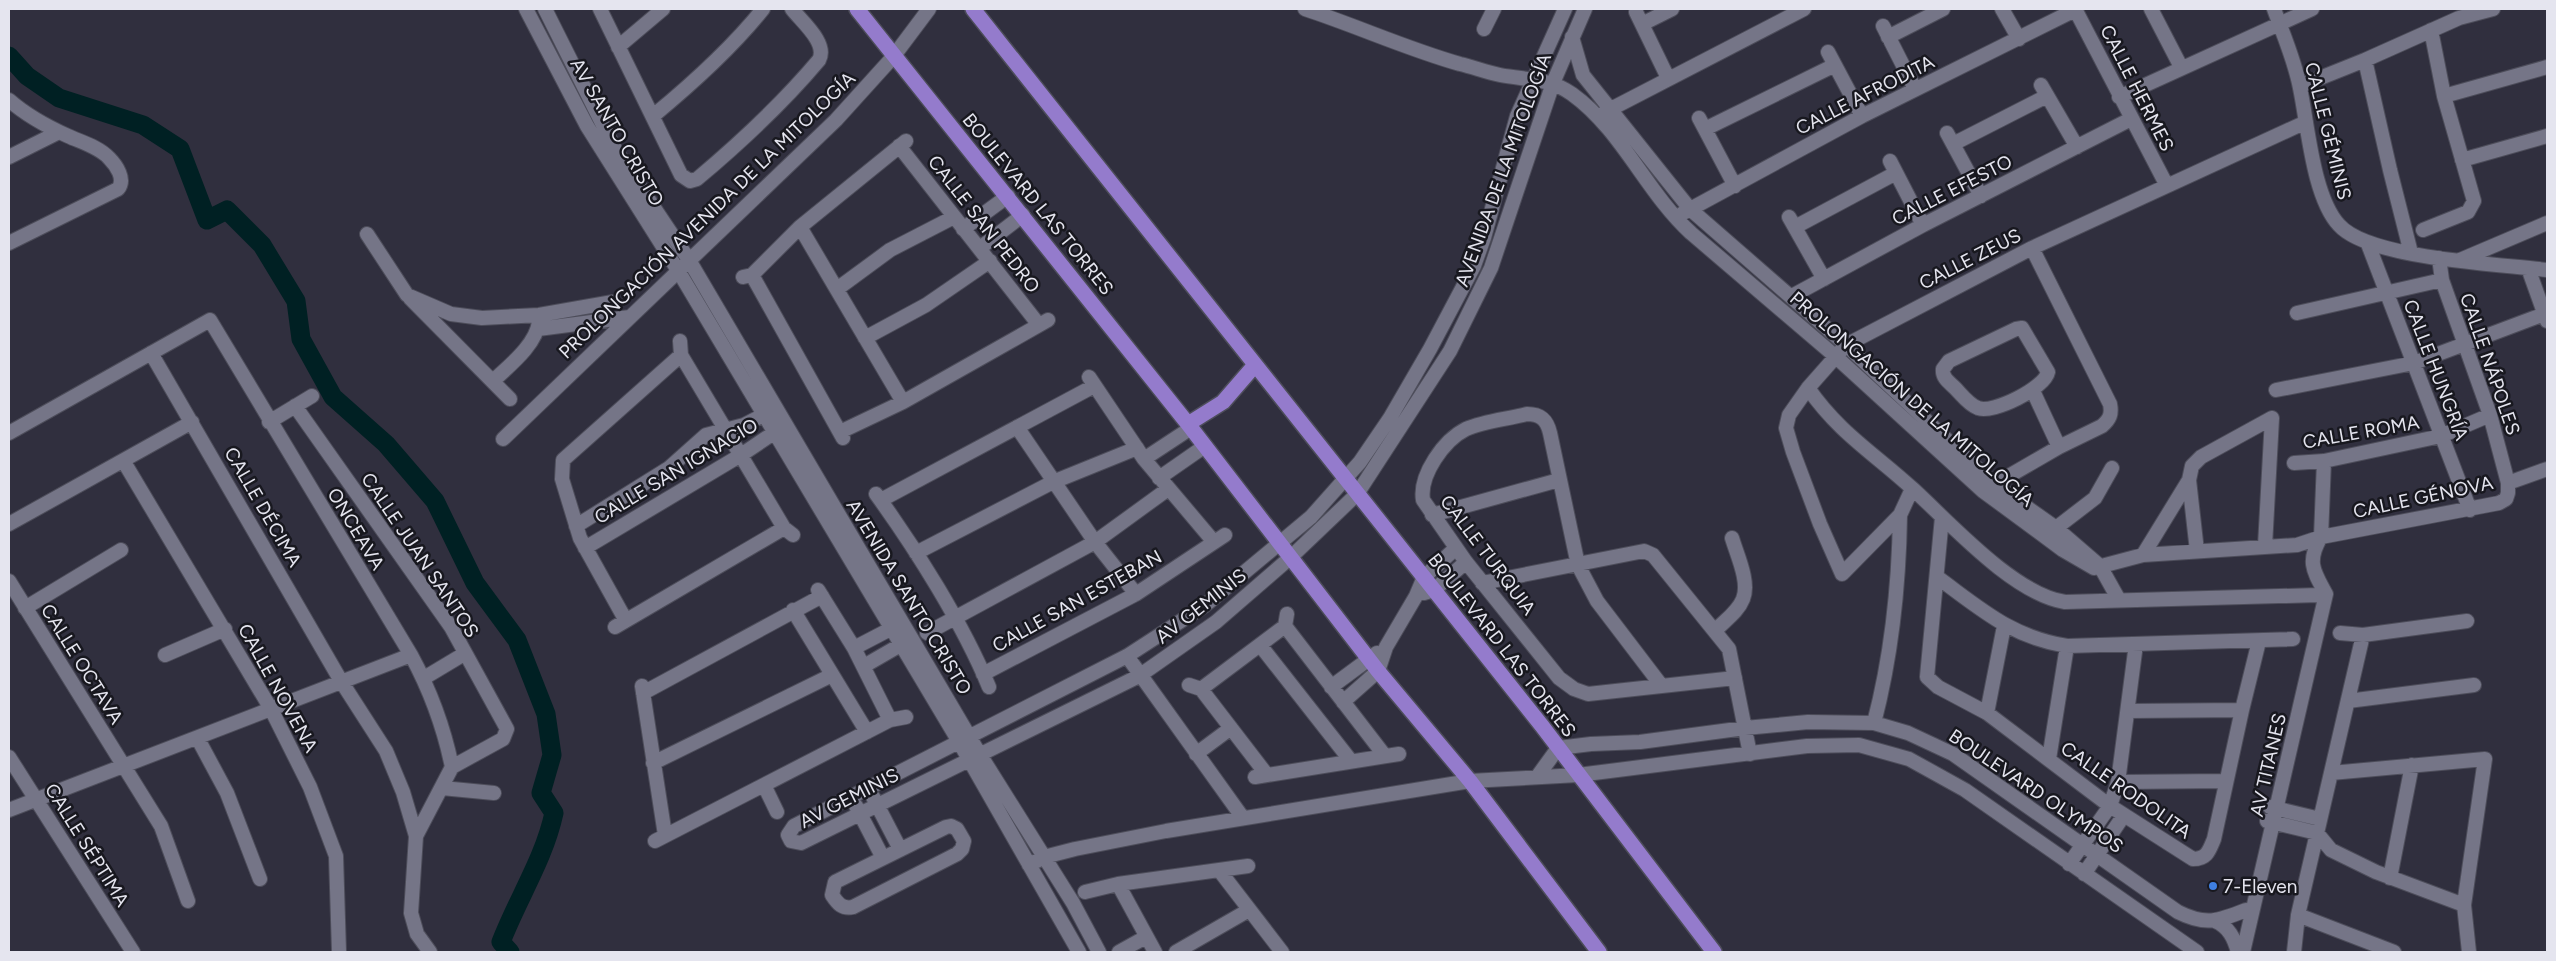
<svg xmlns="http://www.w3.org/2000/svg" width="2556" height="961" font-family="Figtree,sans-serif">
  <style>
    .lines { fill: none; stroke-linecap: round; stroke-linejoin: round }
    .river { stroke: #002023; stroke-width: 19 }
    .minor-casing { stroke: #4d4d5a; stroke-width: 16 }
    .major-casing { stroke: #4d4d5a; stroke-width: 18 }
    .minor { stroke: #757587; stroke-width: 14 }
    .major { stroke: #947bcc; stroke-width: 15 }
    .shop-dot { fill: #3f7fe0; stroke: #18181f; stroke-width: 2 }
    .labels { text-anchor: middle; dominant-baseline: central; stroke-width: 5; stroke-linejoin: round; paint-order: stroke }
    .street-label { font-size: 19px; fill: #e5e5ef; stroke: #18181f }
    .poi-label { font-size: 19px; fill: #e5e5ef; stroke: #18181f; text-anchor: start }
  </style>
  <rect width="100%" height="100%" fill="#302f3e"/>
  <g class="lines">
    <!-- river -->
    <path class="river" d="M 9,56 L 27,76 L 59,98 L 143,125 L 180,149 L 207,220 L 227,210 L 262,245 L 296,301 L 301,339 L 333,397 L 386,444 L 435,501 L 475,583 L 517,640 L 546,714 L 552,755 L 541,793 L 554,813 C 544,859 518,898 501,942 L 510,952"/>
    <defs>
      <path id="minor" d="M 526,9 L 587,126 L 679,272 L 958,740 L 1079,952
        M 545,9 L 616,151 L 689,260 L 979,753 L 1073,903 L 1099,952
        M 600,9 L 681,175 L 690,181 L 697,179 C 741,142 782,104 819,60 C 828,43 802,22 792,9
        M 1305,9 C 1357,26 1407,49 1460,64 C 1473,67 1486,72 1500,75 C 1526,80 1550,78 1572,94 C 1622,130 1646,192 1691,233 L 1835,356 L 1983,491 L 2063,550 L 2094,568 L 2143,555 L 2297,545 L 2321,537 L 2499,503 L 2506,499 L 2508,493 L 2508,483 L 2490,415 L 2442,280 L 2439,258
        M 1565,9 L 1517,116 L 1484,238 L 1474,266 L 1430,349 L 1390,418 L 1360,462 L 1311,517 L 1204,606 L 1127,656 L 794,826 L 788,835 L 791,841 L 801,843 L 1139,676 L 1216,622 L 1291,557 L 1357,494 L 1450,351 L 1491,268 L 1553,83 L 1585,9
        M 2002,9 L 2019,39
        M 2075,9 L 2166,184
        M 2151,9 L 2181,67
        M 2274,9 C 2283,34 2295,61 2300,88 C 2308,126 2313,197 2339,225 C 2369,259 2500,264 2547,270
        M 1636,12 L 1668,78
        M 1642,24 L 1672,9
        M 1883,26 L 1915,89
        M 1484,29 L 1494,9
        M 1572,37 L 1583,75 L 1690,209 L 1846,345 L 1994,484 L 2056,528 L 2100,566 L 2119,600
        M 1888,37 L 1943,9
        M 618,47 L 663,9
        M 1828,52 L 1862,116
        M 2365,60 L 2390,170 L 2411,253
        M 2041,85 L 2077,147
        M 2300,86 L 2365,60 L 2459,18 L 2493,9
        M 2444,96 L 2547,67
        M 2119,97 L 2312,9
        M 9,100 C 26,115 48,127 68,136 C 81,142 99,147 109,158 C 116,165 126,179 118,189 L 9,243
        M 1605,112 L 1804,9
        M 653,116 C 693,83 731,49 763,9
        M 1699,118 L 1735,186
        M 1705,129 L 1835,65
        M 1947,133 L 1981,196
        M 1953,144 L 2047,96
        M 899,146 L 1039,325
        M 9,157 L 59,132
        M 2462,160 L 2547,136
        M 1890,161 L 1923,225
        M 1683,213 L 1862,116 L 2075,10
        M 1789,217 L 1824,279
        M 800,227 L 903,402
        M 1795,227 L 1896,173
        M 963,229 L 1008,196
        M 2423,230 L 2468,212 L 2474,201 L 2444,96 L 2431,30
        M 367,234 L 407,295 L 451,314 L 482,318 L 539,315 L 613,302
        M 2368,244 L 2470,510
        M 980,248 L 1023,215
        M 2460,260 L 2547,223
        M 2528,268 L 2547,321
        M 752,275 L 843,438
        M 743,277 L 752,275 L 800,227 L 906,141
        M 837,289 L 890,250 L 954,217
        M 1792,296 L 1923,225 L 2131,119
        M 410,298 L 510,399
        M 2297,313 L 2442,280
        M 2022,328 L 2048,372 C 2045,388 1993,414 1978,408 C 1969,405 1961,394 1955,388 C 1949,382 1942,378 1943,369 L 1949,361 L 2016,329 Z
        M 538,329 L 630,317
        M 865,338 L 926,305 L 990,261
        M 680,341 L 681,355 L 784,528 L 793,535
        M 151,353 L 341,681 L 386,751 L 403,792 L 416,836
        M 1089,377 L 1144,459 L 1214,542
        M 493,381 C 509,366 537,344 539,321
        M 1808,388 C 1839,433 1875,454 1914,490 C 1952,525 2014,594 2065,602 L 2318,595
        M 2276,390 L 2414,363 L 2547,313
        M 2033,391 L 2059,447
        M 295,406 L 451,627 L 507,729 L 503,739 L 452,767
        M 269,422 L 312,396
        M 1017,427 L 1095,542 L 1136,594
        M 840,432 L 903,402 L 1048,320
        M 9,433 L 210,320 L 411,655 C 430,690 444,728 452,767
        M 503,439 L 836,120 L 893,57 L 929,9
        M 1144,459 L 1191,428
        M 124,462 L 271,709 L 310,787 L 336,856 L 339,952
        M 2294,463 L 2324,461 L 2441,436 L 2490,415
        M 1159,478 L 1205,446
        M 2508,483 L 2547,469
        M 1988,488 L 2059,447 L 2102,426 C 2110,419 2112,414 2110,404 L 2032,248
        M 1912,489 L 1900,515 L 1842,574 L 1820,524 L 1793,452 L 1786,428 L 1789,415 L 1808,388 L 1846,345 L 2032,248 L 2306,122
        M 876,494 C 916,549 963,624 989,687
        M 881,500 L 1094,386
        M 1432,515 L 1559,480
        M 1942,517 L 1927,677 L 1938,687 L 1987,713 L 2110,806 L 2193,859 C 2207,859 2209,851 2214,839 L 2242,710 L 2259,641
        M 9,524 L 192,422
        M 576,526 L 669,468 L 706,435 L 744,425 L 771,411
        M 2056,528 L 2095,498 L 2112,468
        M 2265,546 L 2272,418
        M 585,548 L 741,455 L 781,428
        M 2197,551 L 2189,480 L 2192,466 L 2201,457 L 2272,418
        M 916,553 L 1053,482 L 1137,448
        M 2143,555 L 2189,480
        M 1937,577 C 1981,609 2011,637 2067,646 L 2293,639
        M 9,581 L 161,826 L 188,901
        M 1482,583 L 1644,551 L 1653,555 L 1729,649 L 1750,754
        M 818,590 L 854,648 L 890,720
        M 1424,593 L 1434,590 L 1466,562
        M 25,608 L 121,550
        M 793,610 L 867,732
        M 1287,614 L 1285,626 L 1385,756
        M 625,619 L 580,538 L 562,479 L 563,460 L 681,355
        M 615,627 L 784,528
        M 1715,631 C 1724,621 1738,612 1743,599 C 1750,582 1737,555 1732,538
        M 927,633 L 1095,542 L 1168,489
        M 2340,633 L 2363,635 L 2467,621
        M 1260,645 L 1351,761
        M 854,648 L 900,624
        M 165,655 L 225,629
        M 1127,656 L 1243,818
        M 864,666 L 909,640
        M 983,674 L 1136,594 L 1225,535
        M 424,678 L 464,654
        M 1189,685 L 1201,689 L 1267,775
        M 1661,685 L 1597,601 L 1578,565 L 1550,433 C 1547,420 1541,414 1527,414 C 1508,419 1484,421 1466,429 C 1444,440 1419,475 1423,500 L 1466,562 L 1559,678 L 1574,689 L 1588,694 L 1735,678
        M 642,686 L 665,835
        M 1331,687 L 1377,653
        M 1201,689 L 1285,626
        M 643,693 L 822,596
        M 2348,701 L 2474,685
        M 1343,702 L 1378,671 L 1386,647 L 1416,596 L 1424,577 L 1456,548
        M 2128,711 L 2242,710
        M 1987,713 L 2004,626
        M 1874,723 C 1892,654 1899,586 1900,515
        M 198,739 L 227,793 L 260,879
        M 1196,754 L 1231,728
        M 9,757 L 133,952
        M 2049,759 L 2067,646
        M 653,763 L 832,675
        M 2331,773 L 2485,759 L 2464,905 L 2469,952
        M 1255,777 L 1399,754
        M 1537,777 L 1558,748 L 1591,744 L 1640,742 L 1745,728 L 1808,722 L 1874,723 L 1908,733 L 1953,754 L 2178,912 C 2206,926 2218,921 2246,910
        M 2118,782 L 2225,781
        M 764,785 L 777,812
        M 442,788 L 494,793
        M 873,797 L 900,849
        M 856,806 L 883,858
        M 2270,807 L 2320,819
        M 9,810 L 411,655
        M 2267,821 L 2317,833 L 2331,850 L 2376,872 L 2464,905
        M 951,826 L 957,829 L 964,841 L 962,849 L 957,854 L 853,907 C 842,909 838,904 832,895 L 835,882 L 946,827 Z
        M 655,841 L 890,720 L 906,717
        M 2069,864 L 2110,806 L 2118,782 L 2136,644
        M 1029,865 L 1044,857 L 1075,849 L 1166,831 L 1470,781 L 1578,775 L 1807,746 L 1859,745 L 1909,759 L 1965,790 L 2197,952
        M 1219,870 L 1282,952
        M 2084,874 L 2124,815
        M 2390,878 L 2412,765
        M 1118,884 L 1155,952
        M 1085,892 L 1118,884 L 1248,866
        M 2298,915 L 2394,952
        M 2215,921 C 2229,927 2234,938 2238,952
        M 430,952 L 417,934 L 411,913 L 416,836 L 452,767
        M 1119,952 L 1146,937
        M 1176,952 L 1249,910
        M 2243,952 L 2326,594 C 2314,572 2306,562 2321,537 L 2324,461
        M 2294,952 L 2298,915 L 2363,635"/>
      <path id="major" d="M 857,9 L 1188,424 L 1378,671 L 1470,781 L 1599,952
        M 973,9 L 1542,726 L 1714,952
        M 1188,424 L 1223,402 L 1255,365"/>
    </defs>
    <!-- minor casing -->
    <use href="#minor" class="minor-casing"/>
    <!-- major casing -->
    <use href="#major" class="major-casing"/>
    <!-- minor -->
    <use href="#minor" class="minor"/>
    <!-- major -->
    <use href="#major" class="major"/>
  </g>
  <!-- markers -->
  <circle class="shop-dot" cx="2213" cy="886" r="5"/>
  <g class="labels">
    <!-- street labels -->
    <g class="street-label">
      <text transform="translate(2137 88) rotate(63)">CALLE HERMES</text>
      <text transform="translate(1865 95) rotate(-27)">CALLE AFRODITA</text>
      <text transform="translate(2328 131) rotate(76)">CALLE GÉMINIS</text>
      <text transform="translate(617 132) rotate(60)">AV SANTO CRISTO</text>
      <text transform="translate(1503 170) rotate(-70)">AVENIDA DE LA MITOLOGÍA</text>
      <text transform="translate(1952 190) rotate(-27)">CALLE EFESTO</text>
      <text transform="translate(1038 204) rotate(51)">BOULEVARD LAS TORRES</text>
      <text transform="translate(707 215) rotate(-44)">PROLONGACIÓN AVENIDA DE LA MITOLOGÍA</text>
      <text transform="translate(984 224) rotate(52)">CALLE SAN PEDRO</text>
      <text transform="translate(1970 259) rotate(-27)">CALLE ZEUS</text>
      <text transform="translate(2490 364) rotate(71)">CALLE NÁPOLES</text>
      <text transform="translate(2436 370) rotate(69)">CALLE HUNGRÍA</text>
      <text transform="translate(1912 399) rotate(41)">PROLONGACIÓN DE LA MITOLOGÍA</text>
      <text transform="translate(2361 432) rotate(-10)">CALLE ROMA</text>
      <text transform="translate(676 471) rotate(-31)">CALLE SAN IGNACIO</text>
      <text transform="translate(2423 497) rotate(-12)">CALLE GÉNOVA</text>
      <text transform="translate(263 507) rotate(60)">CALLE DÉCIMA</text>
      <text transform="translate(356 529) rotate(59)">ONCEAVA</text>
      <text transform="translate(420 555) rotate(56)">CALLE JUAN SANTOS</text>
      <text transform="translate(1488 555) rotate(53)">CALLE TURQUIA</text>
      <text transform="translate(909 597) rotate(59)">AVENIDA SANTO CRISTO</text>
      <text transform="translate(1077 601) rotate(-29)">CALLE SAN ESTEBAN</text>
      <text transform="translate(1201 606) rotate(-38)">AV GEMINIS</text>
      <text transform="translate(1502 645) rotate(52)">BOULEVARD LAS TORRES</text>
      <text transform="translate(82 664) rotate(58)">CALLE OCTAVA</text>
      <text transform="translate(278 688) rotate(61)">CALLE NOVENA</text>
      <text transform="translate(2268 765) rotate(-77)">AV TITANES</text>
      <text transform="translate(2126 790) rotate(35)">CALLE RODOLITA</text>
      <text transform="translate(2036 791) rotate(34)">BOULEVARD OLYMPOS</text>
      <text transform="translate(849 798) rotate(-27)">AV GEMINIS</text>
      <text transform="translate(87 845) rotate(58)">CALLE SÉPTIMA</text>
    </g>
    <!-- poi labels -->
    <g class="poi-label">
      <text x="2223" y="886">7-Eleven</text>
    </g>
  </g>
  <!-- border -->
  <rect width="2556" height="961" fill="none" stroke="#e5e5ef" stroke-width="20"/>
</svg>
